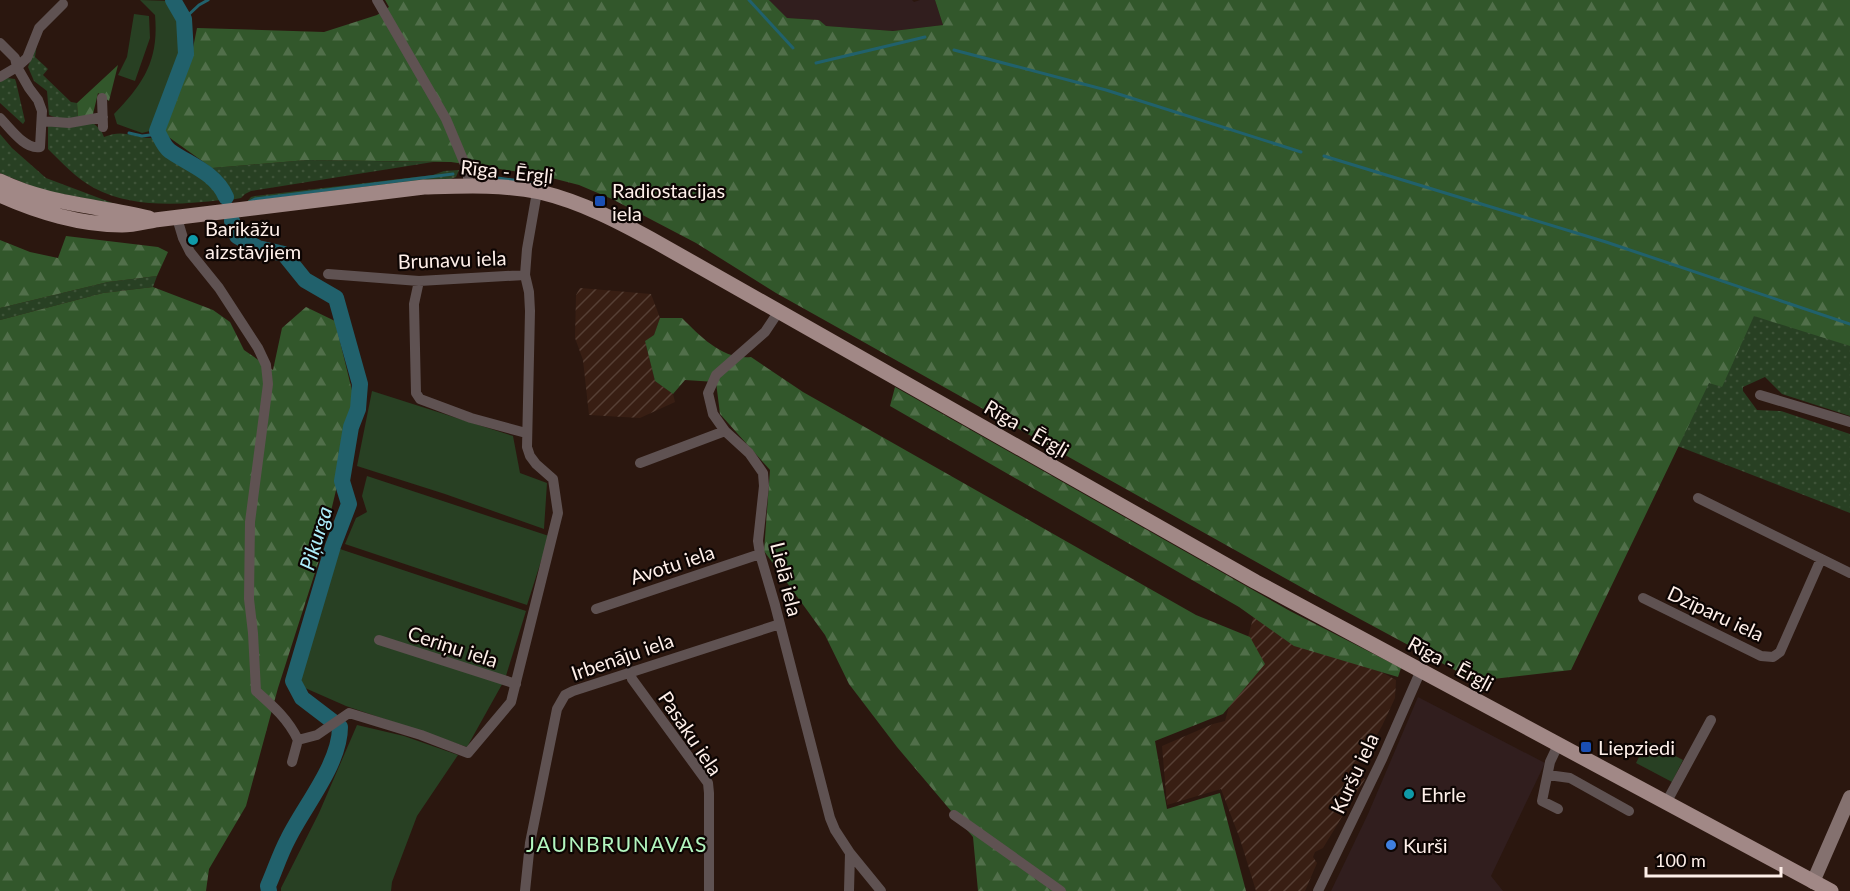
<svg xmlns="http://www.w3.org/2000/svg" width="1850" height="891" font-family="Lato,sans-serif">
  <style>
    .commercial { fill: #311e1e }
    .industrial { fill: url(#industrial-furrows) }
    .grass { fill: url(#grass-dots) }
    .forest { fill: url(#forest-firs) }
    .garden { fill: #284023 }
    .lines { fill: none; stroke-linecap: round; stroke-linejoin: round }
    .stream { stroke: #21616c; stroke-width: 3 }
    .river { stroke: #21616c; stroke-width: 16 }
    .street { stroke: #5f5252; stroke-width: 10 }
    .secondary { stroke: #84716f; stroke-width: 14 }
    .primary { stroke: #a18886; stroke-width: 15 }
    .transit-dot { fill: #1a4fb4; stroke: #0d0503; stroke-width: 2 }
    .culture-dot { fill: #0f9aa8; stroke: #0d0503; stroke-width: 2 }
    .shop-dot { fill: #3f7fe0; stroke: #0d0503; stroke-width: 2 }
    .labels { text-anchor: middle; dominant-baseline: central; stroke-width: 4.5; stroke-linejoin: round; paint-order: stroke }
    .street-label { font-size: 20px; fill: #feefe9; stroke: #0d0503 }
    .poi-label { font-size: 20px; fill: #feefe9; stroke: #0d0503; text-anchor: start }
    .water-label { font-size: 21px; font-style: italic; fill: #adeefb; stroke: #0d0503 }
    .neighbourhood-label { font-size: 21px; letter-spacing: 1.5px; fill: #b3f6bf; stroke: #0d0503 }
  </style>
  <defs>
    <pattern id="industrial-furrows" width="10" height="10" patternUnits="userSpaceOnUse" patternTransform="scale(1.5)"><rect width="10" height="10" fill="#381e13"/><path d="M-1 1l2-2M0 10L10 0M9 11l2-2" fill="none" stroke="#563f35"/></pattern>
    <pattern id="grass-dots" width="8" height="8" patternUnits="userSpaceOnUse" patternTransform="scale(1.5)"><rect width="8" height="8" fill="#284023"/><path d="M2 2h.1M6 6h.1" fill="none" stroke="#3e5338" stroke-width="1.8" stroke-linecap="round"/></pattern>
    <pattern id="forest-firs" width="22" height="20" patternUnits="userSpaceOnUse" patternTransform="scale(1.5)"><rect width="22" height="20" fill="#32572b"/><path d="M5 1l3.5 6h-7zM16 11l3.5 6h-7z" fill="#516f4a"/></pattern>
  </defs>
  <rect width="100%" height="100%" fill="#2b170f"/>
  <!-- commercial -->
  <path class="commercial" d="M 769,0 L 912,0 L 914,2 L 920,0 L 935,0 L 943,25 L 893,31 L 825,26 L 819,20 L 787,18 Z
    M 1418,697 L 1545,763 L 1491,876 L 1503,891 L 1331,891 L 1368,814 Z"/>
  <!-- industrial -->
  <path class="industrial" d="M 580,288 L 651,294 L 660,318 L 654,335 L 645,341 L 655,381 L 673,394 L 675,402 L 640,418 L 589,415 L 583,360 L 575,338 L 576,295 Z
    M 1257,604 L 1396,680 L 1395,698 L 1382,726 L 1361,762 L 1351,767 L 1365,779 L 1323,848 L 1315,852 L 1313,857 L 1317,863 L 1305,891 L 1256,891 L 1240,839 L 1221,789 L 1167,805 L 1162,746 L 1213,724 L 1225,721 Z"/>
  <!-- grass -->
  <path class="grass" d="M 37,43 L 35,57 L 48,69 L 43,75 L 71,102 L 77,103 L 78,118 L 60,119 L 49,115 L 47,91 L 34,81 L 28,67 Z
    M 7,78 L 15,79 L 16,82 L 25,121 L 23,124 L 0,103 L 0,81 Z
    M 93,123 L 101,130 L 104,137 C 125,128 134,139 156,138 L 166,152 L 219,191 L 221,200 C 180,205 131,208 94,188 C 76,178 62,163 48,149 L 48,126 Z
    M 0,134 L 12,148 L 46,178 L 115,204 L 41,190 L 0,173 Z
    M 307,160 L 433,162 L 251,191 L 245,194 L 241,198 L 230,200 L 230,192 L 212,168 Z
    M 459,170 L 456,177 L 451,179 L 246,203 L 251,197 L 255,196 L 433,175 L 444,171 Z
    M 157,276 L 153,287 L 103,293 L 0,320 L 0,308 L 108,282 Z
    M 1738,310 L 1850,340 L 1850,416 L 1782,394 L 1765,377 L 1743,387 L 1743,391 L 1757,410 L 1781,411 L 1850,434 L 1850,513 L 1675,445 Z"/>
  <!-- forest -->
  <path class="forest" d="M 385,0 L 769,0 L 787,18 L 819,20 L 826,26 L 893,31 L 943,25 L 935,0 L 1850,0 L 1850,346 L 1754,316 L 1722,387 L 1709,383 L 1571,670 L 1475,681 L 1308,591 L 776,293 L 696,243 L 612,199 L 579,185 L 540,175 L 451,162 L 307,160 L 212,168 L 163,133 L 190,63 L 197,28 L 324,32 L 377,15 L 389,7 Z
    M 118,65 L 109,101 L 98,93 L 93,114 L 78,118 L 77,103 Z
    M 66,236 L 158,247 L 168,252 L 157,276 L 108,282 L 0,308 L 0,240 L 30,252 L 58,258 Z
    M 153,287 L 213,310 L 230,322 L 244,350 L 273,370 L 282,328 L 306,307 L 335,321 L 356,407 L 320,557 L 278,688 L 246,806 L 209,869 L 206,891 L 0,891 L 0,320 L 103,293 Z
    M 660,318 L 682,318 C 701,337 723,360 751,357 L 803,392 L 1196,615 L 1250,637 L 1265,664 L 1223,714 L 1155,741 L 1167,809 L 1220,793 L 1246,891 L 978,891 L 973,837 L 897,747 L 849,684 L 825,635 L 764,551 L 770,470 L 720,414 L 716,382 L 685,380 L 673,394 L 655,381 L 645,341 L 654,335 Z
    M 895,387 L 1290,611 L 1401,668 L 1398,677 L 1294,646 L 1239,607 L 890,406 Z"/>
  <!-- garden -->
  <path class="garden" d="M 140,0 L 170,1 C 175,13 180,24 181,37 C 183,61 160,107 150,131 L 142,133 L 117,124 L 114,114 C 144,83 159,60 155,15 Z
    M 134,14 L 149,16 L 150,38 L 135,81 L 118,75 L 127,57 Z
    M 372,391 L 513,436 L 520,473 L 547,483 L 544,529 L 445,494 L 357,466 Z
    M 367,476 L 549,536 L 527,605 L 345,544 L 356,518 L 367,512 L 362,496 Z
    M 337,548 L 526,611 L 505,679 L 467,747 L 346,706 L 305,688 L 300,677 Z
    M 357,725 L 404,736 L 458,755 L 417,816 L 392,882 L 391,891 L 281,891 L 281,888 L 319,813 Z
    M 1647,741 L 1683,760 L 1672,782 L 1636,763 Z"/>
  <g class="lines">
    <!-- stream -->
    <path class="stream" d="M 749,0 L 793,48
      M 184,19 L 199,5 L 208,0
      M 954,50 L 1106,90 L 1301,152
      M 816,63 L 925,37
      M 129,133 L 142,136 L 158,134
      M 1324,156 L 1606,242 L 1850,324
      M 484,176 L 541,184
      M 249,202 L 255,199 L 453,174"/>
    <!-- river -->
    <path class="river" d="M 173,0 L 184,19 L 186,54 L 157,131 C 161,138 164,147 170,151 C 190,165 216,173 226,197
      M 232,221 L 237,236 L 258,248 L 284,254 L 305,280 L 336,298 L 360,384 L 358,409 L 351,427 L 342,481 L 349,504 L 333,546 L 293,681 L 302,698 L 340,727 C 340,764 304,806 288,839 C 280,854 275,870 268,886 L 269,891"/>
    <!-- street -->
    <path class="street" d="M 377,0 L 446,119 L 467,169 L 469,186
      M 0,43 L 15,58 L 17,67 L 29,88 L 38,100 L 42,111 L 40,147 C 25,150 10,128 0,118
      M 0,77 L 17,67 L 27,58 L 39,28 L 63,4
      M 102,98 L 103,127
      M 42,121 L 69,123 L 103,117
      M 177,218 L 183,238 L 190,252 L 219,288 L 258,348 L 266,365 L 268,384 L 250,522 L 249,599 L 253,633 L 256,691 C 273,706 288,719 298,740 L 292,762
      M 328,274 L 419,281 L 525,275 L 527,249 L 537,192
      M 419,281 L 414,304 L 416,393 L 420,399 L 471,418 L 526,433
      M 779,311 L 765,332 L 716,375 L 708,393 L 713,414 L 725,431 L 749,453 L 763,473 L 764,486 L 758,541 L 760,554 L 775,605 L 830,818 L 835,830 L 850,853 L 849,891
      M 1760,395 L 1850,422
      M 640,463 L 725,431
      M 1698,498 L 1850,573
      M 1643,598 L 1761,656 L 1773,657 L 1780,652 L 1821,559
      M 596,609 L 760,554
      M 379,640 L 516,684
      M 630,671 L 632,679 L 708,783 L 709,793 L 709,891
      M 298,740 L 317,735 L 349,713 L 421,735 L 468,753 L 511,702 L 558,513 L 553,479 L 536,464 L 530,456 L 527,447 L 530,311 L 529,292 L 525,275
      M 1548,775 L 1570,778 L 1629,811
      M 1666,803 L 1711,720
      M 1558,809 L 1542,801 L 1550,762 L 1558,745
      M 954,815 L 1061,891
      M 850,853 L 881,891
      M 525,891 L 530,843 L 557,709 L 565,695 L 573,691 L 780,624
      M 1318,891 L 1382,759 L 1421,670"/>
    <!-- secondary -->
    <path class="secondary" d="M 1813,882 L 1850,797"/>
    <!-- primary -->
    <path class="primary" d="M 0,181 C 50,205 97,205 149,218
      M 0,195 C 37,212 82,225 122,225 C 133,225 144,222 155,220 L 424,187 C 462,186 502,184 540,192 C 582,202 620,222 658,243 L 1256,582 L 1831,891"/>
  </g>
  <!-- markers -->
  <g class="transit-dot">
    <rect x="594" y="195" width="12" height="12" rx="3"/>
    <rect x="1580" y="741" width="12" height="12" rx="3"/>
  </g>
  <g class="culture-dot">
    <circle cx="193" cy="240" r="6"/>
    <circle cx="1409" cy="794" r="6"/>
  </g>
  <circle class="shop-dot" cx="1391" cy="845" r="6"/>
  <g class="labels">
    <!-- street labels -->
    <g class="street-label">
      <text transform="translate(507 171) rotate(6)">Rīga - Ērgļi</text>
      <text transform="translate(452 259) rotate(-2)">Brunavu iela</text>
      <text transform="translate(1027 428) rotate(30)">Rīga - Ērgļi</text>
      <text transform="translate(672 564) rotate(-18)">Avotu iela</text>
      <text transform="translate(787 579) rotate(76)">Lielā iela</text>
      <text transform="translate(1716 613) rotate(25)">Dzīparu iela</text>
      <text transform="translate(453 646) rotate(18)">Ceriņu iela</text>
      <text transform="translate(622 656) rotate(-19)">Irbenāju iela</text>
      <text transform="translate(1451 663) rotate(28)">Rīga - Ērgļi</text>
      <text transform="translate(691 733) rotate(56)">Pasaku iela</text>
      <text transform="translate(1354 773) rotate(-65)">Kuršu iela</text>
    </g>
    <!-- poi labels -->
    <g class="poi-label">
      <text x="612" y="190">Radiostacijas<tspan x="612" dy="23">iela</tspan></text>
      <text x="205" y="228">Barikāžu<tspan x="205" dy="23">aizstāvjiem</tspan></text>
      <text x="1598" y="747">Liepziedi</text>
      <text x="1421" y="794">Ehrle</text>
      <text x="1403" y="845">Kurši</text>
    </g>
    <!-- water labels -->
    <g class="water-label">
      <text transform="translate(315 538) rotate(-73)">Piķurga</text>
    </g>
    <!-- neighbourhood labels -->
    <g class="neighbourhood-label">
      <text x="617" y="843">JAUNBRUNAVAS</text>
    </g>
  </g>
  <!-- scale -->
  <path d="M1646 867v9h135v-9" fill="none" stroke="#feefe9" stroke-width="3"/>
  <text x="1655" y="867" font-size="18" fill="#feefe9" stroke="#0d0503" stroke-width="4.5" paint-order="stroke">100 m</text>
</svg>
